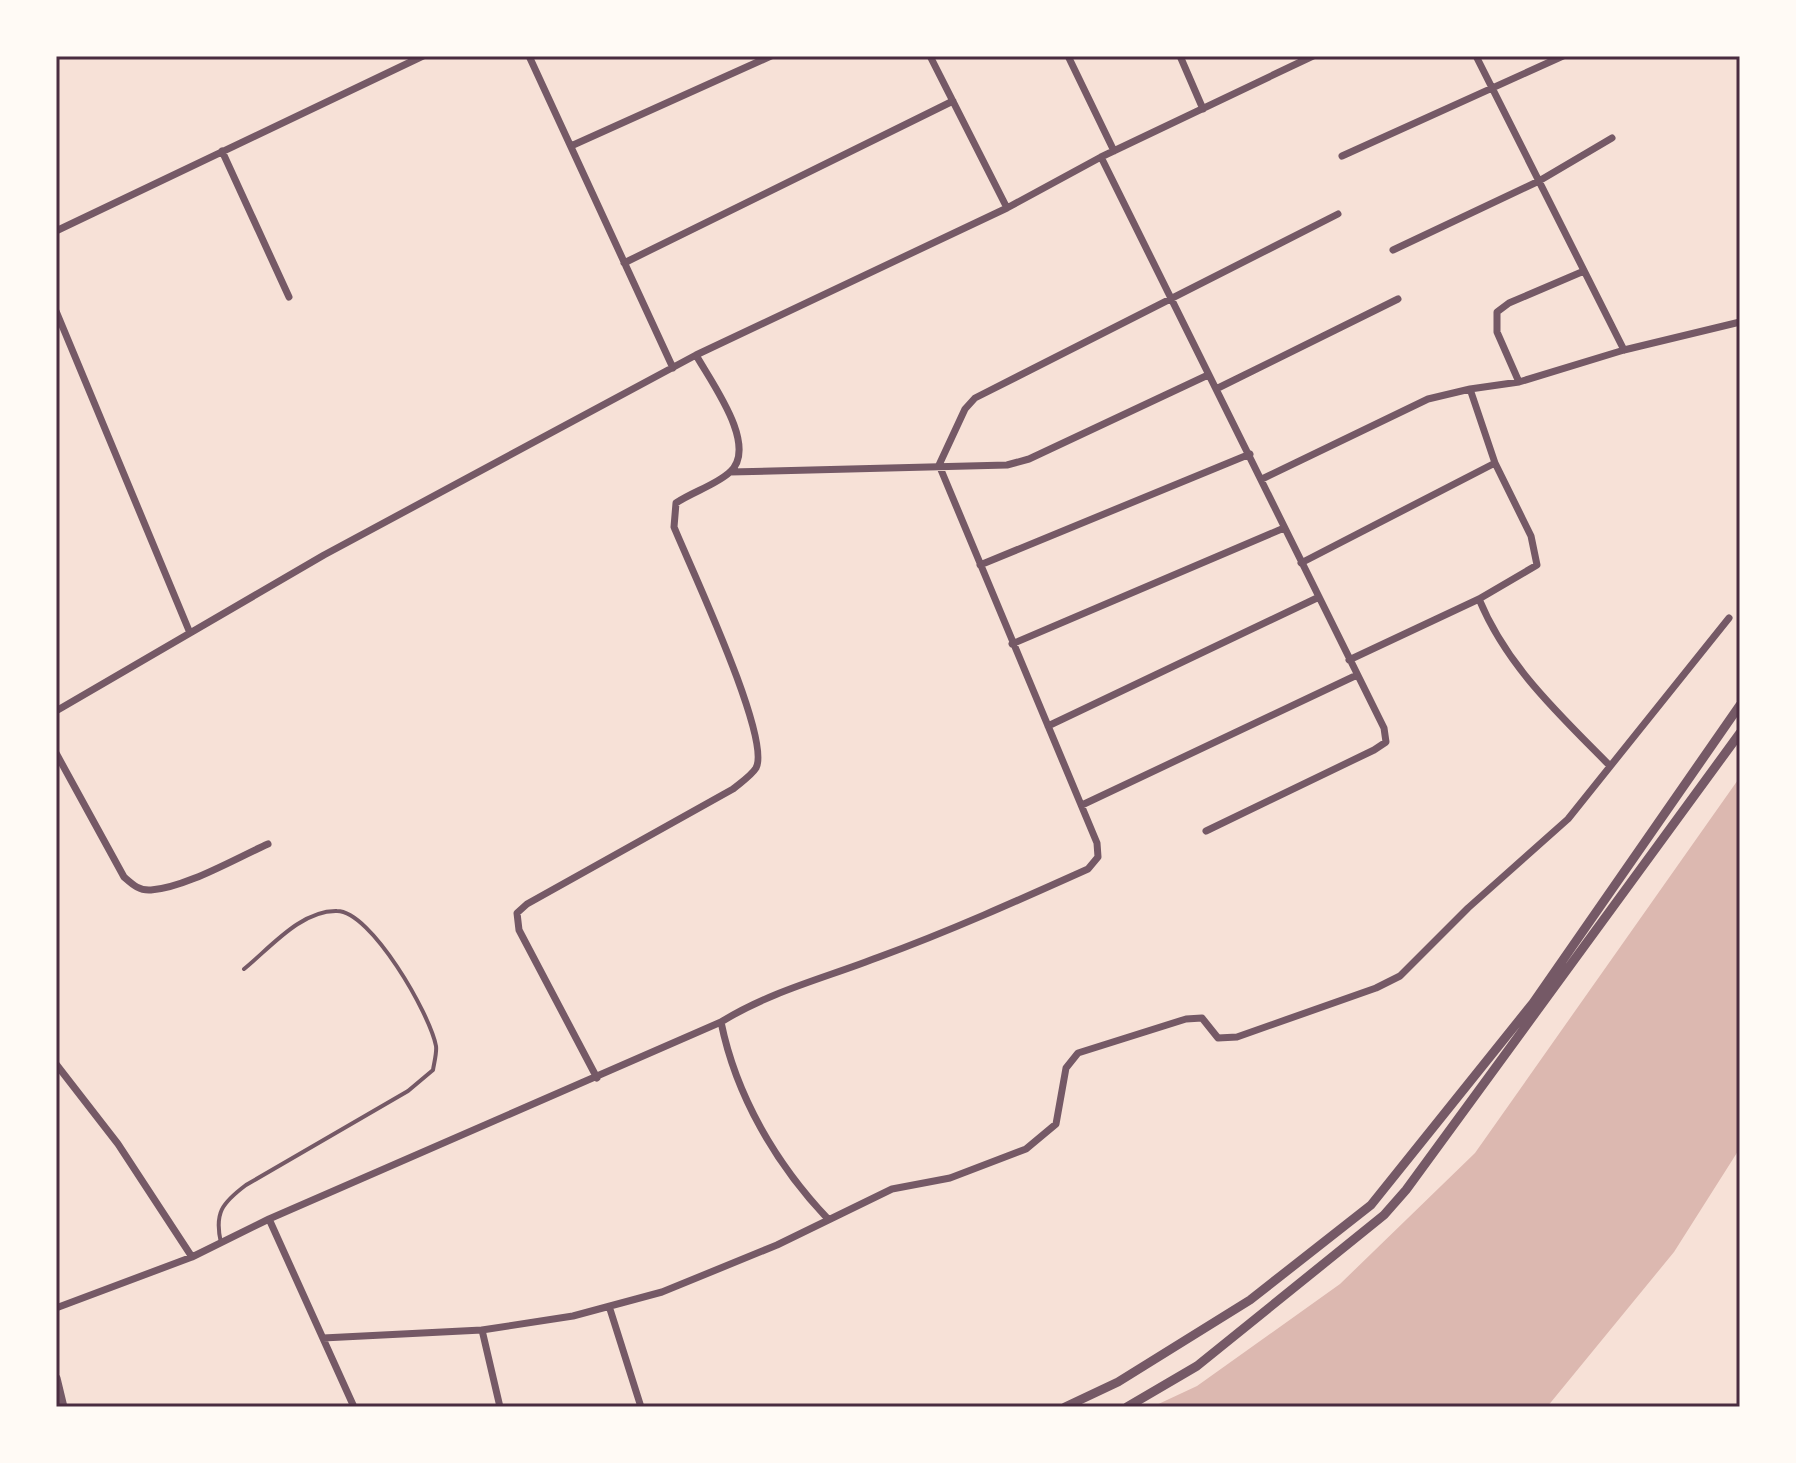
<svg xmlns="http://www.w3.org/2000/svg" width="1796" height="1463" font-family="'Times New Roman',serif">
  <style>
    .water { fill: #dcb8b0 }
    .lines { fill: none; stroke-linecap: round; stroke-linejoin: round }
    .service { stroke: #755966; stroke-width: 4 }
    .minor { stroke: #755966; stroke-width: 7 }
    .tertiary { stroke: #755966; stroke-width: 9 }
    .neatline { fill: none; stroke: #4a2c40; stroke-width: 3 }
  </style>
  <rect width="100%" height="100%" fill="#f7e1d7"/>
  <!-- water -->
  <path class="water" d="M 1740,777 L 1740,1148 L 1674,1252 L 1547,1407 L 1152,1407 L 1197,1386 L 1340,1284 L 1475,1153 Z"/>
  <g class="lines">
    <!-- service -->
    <path class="service" d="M 221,1243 C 214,1213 222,1203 246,1185 L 408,1091 L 433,1070 C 434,1063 437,1053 436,1046 C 430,1014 371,911 337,911 C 301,910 270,948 244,969"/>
    <!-- minor -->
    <path class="minor" d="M 529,56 L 673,368
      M 930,56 L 1007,208
      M 1068,56 L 1114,151
      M 1180,56 L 1203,109
      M 1476,56 L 1624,350
      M 571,146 L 771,56
      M 222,151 L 289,297
      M 1342,156 L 1563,56
      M 1101,157 L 1384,728 L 1386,742 L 1374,750 L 1206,831
      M 56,231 L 423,56
      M 1393,250 L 1539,181 L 1612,138
      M 624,263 L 953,101
      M 56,311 L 190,633
      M 1519,382 L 1497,332 L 1497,312 L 1509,303 L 1584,271
      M 1216,389 L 1398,299
      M 730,472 L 1007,465 L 1029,459 L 1208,375
      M 1262,479 L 1428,399 L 1470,389
      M 1301,563 L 1495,463
      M 980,565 L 1250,454
      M 1479,599 C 1507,667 1560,715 1610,766
      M 1012,644 L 1284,528
      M 1349,660 L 1479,599 L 1537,565 L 1531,536 L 1495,463 L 1470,389 L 1519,382 L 1624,350 L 1740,322
      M 56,711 L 324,555 L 696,355 L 1007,208 L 1101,157 L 1313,56
      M 1048,726 L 1317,598
      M 56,753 L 124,877 C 132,884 139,891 151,890 C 185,888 236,858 268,844
      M 1082,805 L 1357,675
      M 721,1022 C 736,1096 776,1164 828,1219
      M 56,1064 L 118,1144 L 192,1257
      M 597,1078 L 519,930 L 517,913 L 527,904 L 733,789 C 740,783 751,776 756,768 C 772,739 689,564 674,527 L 676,503 C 692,492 716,485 730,472 C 759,446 711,382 696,355
      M 269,1219 L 354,1407
      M 609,1306 L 641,1407
      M 56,1308 L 192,1257 L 269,1219 L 721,1022 C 771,991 825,978 879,957 C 950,931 1019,900 1088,869 L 1098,857 L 1097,843 L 939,465 L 965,409 L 975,398 L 1338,214
      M 482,1330 L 500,1407
      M 323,1338 L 482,1330 L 573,1316 L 662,1292 L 777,1245 L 892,1189 L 950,1178 L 1026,1149 L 1056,1124 L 1066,1068 L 1078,1053 L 1186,1019 L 1202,1018 L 1218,1038 L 1237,1037 L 1376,988 L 1400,976 L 1468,908 L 1568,819 L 1729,618"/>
    <!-- tertiary -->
    <path class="tertiary" d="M 56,1378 L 63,1407
      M 1065,1407 L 1118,1382 L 1250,1300 L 1371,1205 L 1533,1003 L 1740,705
      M 1127,1407 L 1197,1366 L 1384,1215 L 1406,1190 L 1740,733"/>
  </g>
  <!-- border -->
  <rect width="1796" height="1463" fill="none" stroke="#fffaf5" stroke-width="116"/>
  <rect x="58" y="58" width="1680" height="1347" class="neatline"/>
</svg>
